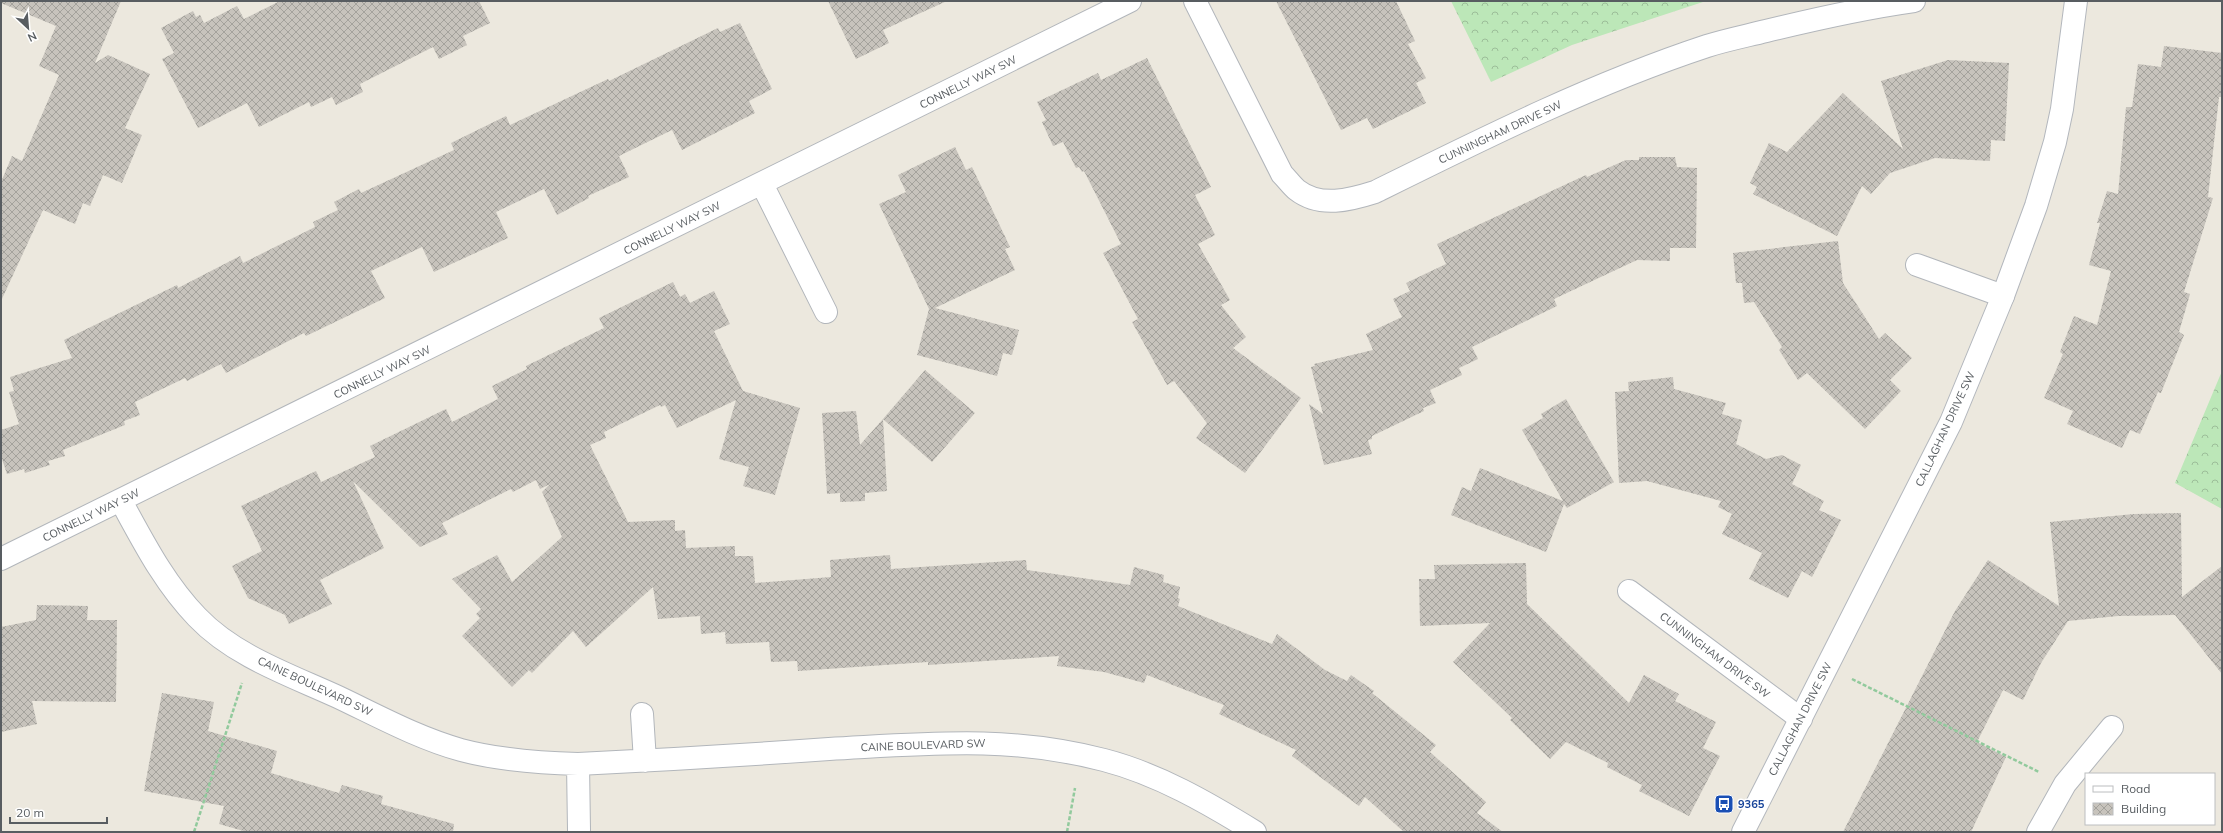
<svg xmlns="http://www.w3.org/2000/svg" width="2223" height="833" font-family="Mulish,sans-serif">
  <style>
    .forest { fill: url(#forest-crowns) }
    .building { fill: url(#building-cross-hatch) }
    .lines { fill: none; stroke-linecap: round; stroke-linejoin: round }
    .street-casing { stroke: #b2b6bb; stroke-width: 24 }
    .secondary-casing { stroke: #b3b7bd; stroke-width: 24 }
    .path { stroke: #92ca9d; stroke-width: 2.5; stroke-dasharray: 4 2; stroke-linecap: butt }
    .street { stroke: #fff; stroke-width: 22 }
    .secondary { stroke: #fff; stroke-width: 22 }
    .labels { text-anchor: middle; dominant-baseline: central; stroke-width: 3; stroke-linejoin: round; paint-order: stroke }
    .street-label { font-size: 11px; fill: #585d61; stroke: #fff }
    .transit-label { font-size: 11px; font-weight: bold; fill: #164399; stroke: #fff; text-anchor: start }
  </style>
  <defs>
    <pattern id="forest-crowns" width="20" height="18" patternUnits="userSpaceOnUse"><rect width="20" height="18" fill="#bce7b8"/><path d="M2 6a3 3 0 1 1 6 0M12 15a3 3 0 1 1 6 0" fill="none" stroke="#9cbe99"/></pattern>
    <pattern id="building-cross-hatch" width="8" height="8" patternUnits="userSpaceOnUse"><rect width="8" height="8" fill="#c7c3bc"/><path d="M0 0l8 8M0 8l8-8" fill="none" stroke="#a4a29c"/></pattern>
  </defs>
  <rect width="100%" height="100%" fill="#ece8de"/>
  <!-- forest -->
  <path class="forest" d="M 1451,1 L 1706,1 L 1572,45 L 1491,82 Z
    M 2222,371 L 2222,509 L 2175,483 Z"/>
  <!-- building -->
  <path class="building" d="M 1,1 L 121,1 L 95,63 L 108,55 L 150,74 L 125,128 L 142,135 L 122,183 L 103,175 L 90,206 L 83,203 L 75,224 L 43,210 L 1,301 L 1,182 L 12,156 L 22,161 L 59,75 L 39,66 L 56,26 L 1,3 Z
    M 280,1 L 479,1 L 490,23 L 463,36 L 467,45 L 439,59 L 433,47 L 360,84 L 363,92 L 336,105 L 332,97 L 311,107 L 309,102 L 259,127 L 247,103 L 198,128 L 162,59 L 174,53 L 161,28 L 193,11 L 196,17 L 200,15 L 204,23 L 237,6 L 244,19 Z
    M 828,1 L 947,1 L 883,30 L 889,43 L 856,59 Z
    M 1276,1 L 1396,1 L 1415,41 L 1408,44 L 1426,78 L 1416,83 L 1426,103 L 1373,129 L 1367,118 L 1341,130 Z
    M 740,23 L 772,89 L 749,101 L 755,113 L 682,150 L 672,130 L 619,156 L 629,177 L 588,196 L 589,198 L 557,215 L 544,189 L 496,212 L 508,238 L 434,272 L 422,247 L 371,271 L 385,298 L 306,336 L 304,333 L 226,373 L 221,364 L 187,381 L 185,378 L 135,402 L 140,415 L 124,421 L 125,425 L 63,450 L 65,456 L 48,461 L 50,465 L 25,473 L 24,469 L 7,474 L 1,456 L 1,430 L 19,424 L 9,392 L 14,391 L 10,377 L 72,358 L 64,340 L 177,285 L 178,288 L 240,256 L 243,263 L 315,227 L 313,222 L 338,210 L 334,202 L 359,189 L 361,193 L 454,150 L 451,143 L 506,116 L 510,125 L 608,79 L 609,81 L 718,28 L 720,32 Z
    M 2164,46 L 2222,53 L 2222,97 L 2219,97 L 2208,197 L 2213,198 L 2184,292 L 2190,294 L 2179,332 L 2184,335 L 2161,393 L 2158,392 L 2140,434 L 2130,430 L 2122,448 L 2067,424 L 2073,411 L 2044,398 L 2063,354 L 2060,352 L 2074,316 L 2097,325 L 2111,271 L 2089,265 L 2100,223 L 2097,223 L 2107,191 L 2118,194 L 2126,107 L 2132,107 L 2138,64 L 2161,67 Z
    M 1147,58 L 1211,187 L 1195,195 L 1215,235 L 1198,244 L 1230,300 L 1221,305 L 1246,337 L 1233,348 L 1301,398 L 1245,473 L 1196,438 L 1207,423 L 1174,381 L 1167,385 L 1132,322 L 1138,319 L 1103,253 L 1121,244 L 1084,171 L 1082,172 L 1079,167 L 1076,168 L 1063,142 L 1053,146 L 1042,122 L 1046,120 L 1037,102 L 1098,73 L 1101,80 Z
    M 1948,60 L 2009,63 L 2005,141 L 1991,140 L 1990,161 L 1935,158 L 1890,173 L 1871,194 L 1862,186 L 1837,236 L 1753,194 L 1757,187 L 1750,183 L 1769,143 L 1787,152 L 1843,93 L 1903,149 L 1881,81 Z
    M 955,147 L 966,170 L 972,167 L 1010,247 L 1005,249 L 1015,270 L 935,308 L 1019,330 L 1012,355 L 1003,353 L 997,376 L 917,355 L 929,309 L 879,204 L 906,192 L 898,175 Z
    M 1639,157 L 1675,157 L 1677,167 L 1697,168 L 1696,248 L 1670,248 L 1670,261 L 1637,260 L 1554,299 L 1557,306 L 1472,347 L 1478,359 L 1459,368 L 1462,375 L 1430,390 L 1436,403 L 1423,408 L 1424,411 L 1372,436 L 1372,439 L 1368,440 L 1372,454 L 1324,465 L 1309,404 L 1323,414 L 1311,367 L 1315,366 L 1314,364 L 1373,350 L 1366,334 L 1402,317 L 1393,299 L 1410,291 L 1406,283 L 1446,264 L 1437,244 L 1586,175 L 1587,177 L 1626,160 L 1639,160 Z
    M 1838,241 L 1843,283 L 1879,339 L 1885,333 L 1912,358 L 1890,380 L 1901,391 L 1865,429 L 1807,373 L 1798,380 L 1779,350 L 1782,347 L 1754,302 L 1744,303 L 1742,283 L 1736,283 L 1733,253 Z
    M 673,282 L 680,297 L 685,294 L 690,303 L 714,291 L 730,324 L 714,331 L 743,391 L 800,408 L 775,495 L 743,486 L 749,467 L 719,459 L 736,400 L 677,428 L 665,405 L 661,407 L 660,405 L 604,432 L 606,438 L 590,445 L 628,522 L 675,520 L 675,531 L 685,530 L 686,548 L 735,546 L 735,556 L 753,556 L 755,583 L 831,577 L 830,560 L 890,555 L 891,569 L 1026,560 L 1027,570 L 1130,585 L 1134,567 L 1164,575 L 1163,582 L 1180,587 L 1178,598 L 1180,599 L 1178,606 L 1272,644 L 1277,634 L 1325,670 L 1347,681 L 1351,675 L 1374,691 L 1372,693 L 1436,745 L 1430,752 L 1486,802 L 1477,813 L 1503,832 L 1404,832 L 1365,797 L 1359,806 L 1292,756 L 1296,750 L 1219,714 L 1224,705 L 1147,675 L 1144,683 L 1104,672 L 1057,666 L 1059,656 L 928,665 L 928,662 L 798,671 L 797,661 L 771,662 L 769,642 L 726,644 L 725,632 L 701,634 L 700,616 L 658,619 L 653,587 L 586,647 L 573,631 L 532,673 L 529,670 L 512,687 L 462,636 L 480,618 L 476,614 L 481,609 L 452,579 L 497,555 L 512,582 L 562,537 L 542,492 L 550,484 L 540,489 L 536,480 L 513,492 L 511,489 L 442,523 L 448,534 L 420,547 L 353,481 L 384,548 L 320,580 L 332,604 L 289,624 L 285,615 L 248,598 L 232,566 L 262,551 L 241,506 L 316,471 L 321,482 L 375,457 L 370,446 L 446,409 L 452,422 L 498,399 L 492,386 L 527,369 L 526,366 L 604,328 L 599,318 Z
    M 925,370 L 975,413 L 932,462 L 883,419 Z
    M 1673,377 L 1674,389 L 1726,403 L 1722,414 L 1742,420 L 1736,444 L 1766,459 L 1782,455 L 1801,465 L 1792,484 L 1824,501 L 1819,510 L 1841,520 L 1812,577 L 1802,571 L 1788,598 L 1749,579 L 1762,553 L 1722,534 L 1732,514 L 1718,507 L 1721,501 L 1647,481 L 1619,483 L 1615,392 L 1629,391 L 1628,382 Z
    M 1566,399 L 1614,482 L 1567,508 L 1564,504 L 1546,552 L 1451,515 L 1462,487 L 1471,491 L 1480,468 L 1563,501 L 1522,430 L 1543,418 L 1541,414 Z
    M 856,411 L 860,445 L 883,419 L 887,491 L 865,493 L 865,501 L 840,502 L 840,493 L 827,494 L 822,413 Z
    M 2181,513 L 2182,597 L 2222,566 L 2222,674 L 2175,615 L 2118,616 L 2068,621 L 2041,663 L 2023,700 L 2003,690 L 1977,742 L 2006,757 L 1971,832 L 1843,832 L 1955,611 L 1988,560 L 2059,606 L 2050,522 L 2134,514 Z
    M 1526,563 L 1527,604 L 1629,703 L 1644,675 L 1679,694 L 1675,701 L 1716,722 L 1703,748 L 1720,756 L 1689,816 L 1639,791 L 1642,785 L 1607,767 L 1608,763 L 1566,742 L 1550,759 L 1510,720 L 1512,718 L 1453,662 L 1490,623 L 1420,626 L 1419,579 L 1435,579 L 1434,565 Z
    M 37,605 L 88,606 L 87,620 L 117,620 L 116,702 L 32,701 L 37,724 L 1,732 L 1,627 L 36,620 Z
    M 162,693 L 214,702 L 208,731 L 277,751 L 271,773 L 339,793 L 342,785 L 383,796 L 381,804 L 454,824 L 453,832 L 247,832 L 219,824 L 224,806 L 144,791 Z"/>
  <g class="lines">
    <defs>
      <path id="street" d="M 1195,1 L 1282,174 C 1287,179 1292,186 1297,190 C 1320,208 1350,200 1375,192 C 1484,138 1592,84 1707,46 C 1726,40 1746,36 1766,31 C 1815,19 1864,8 1914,1
        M 762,184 L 826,312
        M 1917,265 L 2003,296
        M 121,501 C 143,541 164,583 197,617 C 234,656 290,675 338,697 C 378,716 418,738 461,750 C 499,760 538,763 578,764 C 661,760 745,755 829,749 C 926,744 1008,735 1104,760 C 1158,774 1208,803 1255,832
        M 1,559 L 1130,1
        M 1629,591 L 1801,719
        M 642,714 L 645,761
        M 578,764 L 579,830
        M 2038,832 L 2065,784 L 2112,727"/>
      <path id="secondary" d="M 1743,832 L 1951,422 L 2003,296 L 2036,206 L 2055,142 L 2062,109 L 2076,1"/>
    </defs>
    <!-- street casing -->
    <use href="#street" class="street-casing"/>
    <!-- secondary casing -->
    <use href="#secondary" class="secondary-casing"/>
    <!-- path -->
    <path class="path" d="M 1852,679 L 2039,772
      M 194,832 L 242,683
      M 1067,832 L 1075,788"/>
    <!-- street -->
    <use href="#street" class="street"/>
    <!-- secondary -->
    <use href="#secondary" class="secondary"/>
  </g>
  <!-- icons -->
  <defs>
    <symbol id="bus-square" viewBox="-11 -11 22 22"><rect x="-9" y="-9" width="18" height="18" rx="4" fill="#1a4fb4" stroke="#fff"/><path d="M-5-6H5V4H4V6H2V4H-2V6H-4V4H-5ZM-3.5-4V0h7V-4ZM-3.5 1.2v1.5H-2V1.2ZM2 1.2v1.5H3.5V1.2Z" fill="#fff"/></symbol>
  </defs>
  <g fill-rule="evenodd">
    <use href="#bus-square" x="1713" y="793" width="22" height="22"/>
  </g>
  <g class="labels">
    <!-- street labels -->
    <g class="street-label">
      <text transform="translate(968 82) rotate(-26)">CONNELLY WAY SW</text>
      <text transform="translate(1500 132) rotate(-25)">CUNNINGHAM DRIVE SW</text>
      <text transform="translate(672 228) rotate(-26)">CONNELLY WAY SW</text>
      <text transform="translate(382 372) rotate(-26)">CONNELLY WAY SW</text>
      <text transform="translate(1945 429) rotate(-65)">CALLAGHAN DRIVE SW</text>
      <text transform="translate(91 515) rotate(-26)">CONNELLY WAY SW</text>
      <text transform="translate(1715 655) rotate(37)">CUNNINGHAM DRIVE SW</text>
      <text transform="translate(315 686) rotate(25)">CAINE BOULEVARD SW</text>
      <text transform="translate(1800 719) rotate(-63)">CALLAGHAN DRIVE SW</text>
      <text transform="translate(923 745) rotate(-2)">CAINE BOULEVARD SW</text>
    </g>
    <!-- transit labels -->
    <g class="transit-label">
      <text x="1738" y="804">9365</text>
    </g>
  </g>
  <!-- border -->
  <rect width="2223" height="833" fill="none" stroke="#585d61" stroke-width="4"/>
  <!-- legend -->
  <rect x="2085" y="773" width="130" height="52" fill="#ffffff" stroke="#bcbec0"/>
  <rect x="2093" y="786" width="20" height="6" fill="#ffffff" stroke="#bcbec0"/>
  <text x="2121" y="793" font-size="12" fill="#585d61">Road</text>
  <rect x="2093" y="803" width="20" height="12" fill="url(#building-cross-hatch)" stroke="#bcbec0"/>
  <text x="2121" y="813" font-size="12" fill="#585d61">Building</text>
  <!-- north arrow -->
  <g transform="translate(28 28) rotate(154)" stroke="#ffffff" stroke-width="3" paint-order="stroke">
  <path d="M0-3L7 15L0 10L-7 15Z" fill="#585d61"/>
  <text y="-6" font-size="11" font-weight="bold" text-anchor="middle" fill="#585d61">N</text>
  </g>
  <!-- scale -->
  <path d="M10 817v6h97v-6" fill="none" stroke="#585d61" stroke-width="2"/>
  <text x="16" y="817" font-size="12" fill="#585d61" stroke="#ffffff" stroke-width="3" paint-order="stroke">20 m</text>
</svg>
